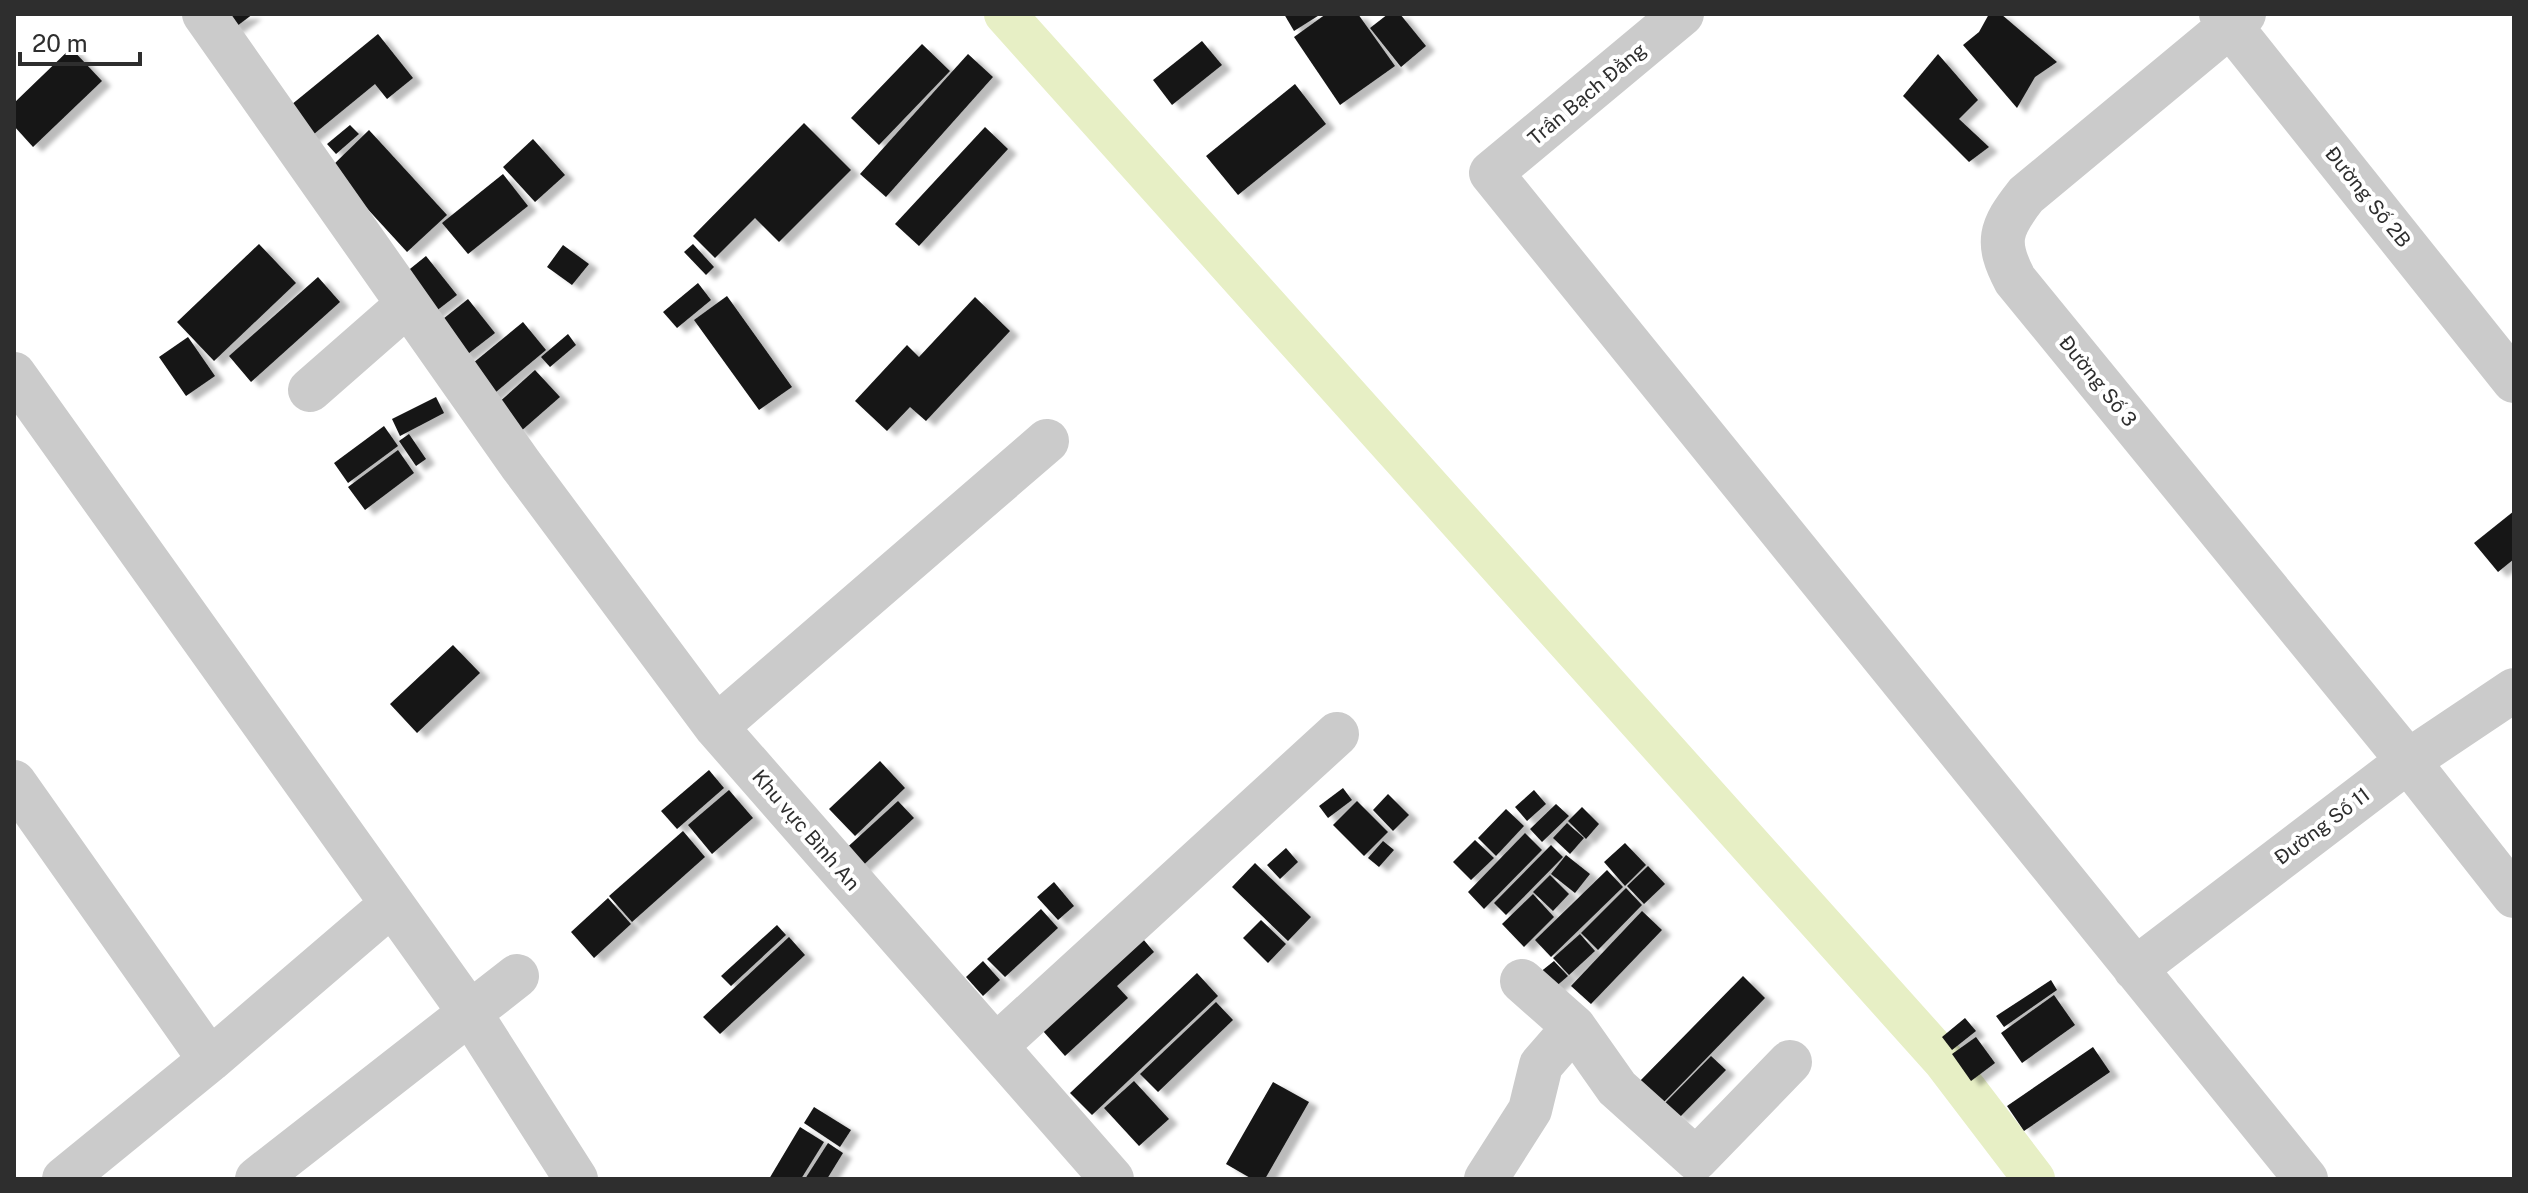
<svg xmlns="http://www.w3.org/2000/svg" width="2528" height="1193" font-family="'Public Sans',sans-serif">
  <style>
    .lines { fill: none; stroke-linecap: round; stroke-linejoin: round }
    .canal { stroke: #e7efc5; stroke-width: 42 }
    .building { fill: #151515; filter: url(#shadow) }
    .minor { stroke: #cbcbcb; stroke-width: 44 }
    .labels { text-anchor: middle; dominant-baseline: central; stroke-width: 8; stroke-linejoin: round; paint-order: stroke }
    .street-label { font-size: 20px; fill: #2e2e2e; stroke: #fff }
  </style>
  <defs>
    <filter id="shadow"><feDropShadow dx="9" dy="5" stdDeviation="2" flood-color="#0004"/></filter>
  </defs>
  <rect width="100%" height="100%" fill="#fff"/>
  <g class="lines">
    <!-- canal -->
    <path class="canal" d="M 1005,14 L 1944,1061 L 2034,1179"/>
  </g>
  <!-- building -->
  <path class="building" d="M 222,14 L 253,14 L 233,29 Z
    M 1284,14 L 1321,14 L 1294,31 Z
    M 1326,14 L 1358,14 L 1395,66 L 1340,105 L 1294,37 Z
    M 1388,14 L 1400,14 L 1426,46 L 1401,67 L 1370,28 Z
    M 1989,14 L 2001,14 L 2057,62 L 2035,77 L 2017,108 L 1963,45 L 1979,32 Z
    M 378,34 L 413,78 L 387,99 L 375,84 L 303,143 L 280,114 Z
    M 1202,41 L 1222,65 L 1172,105 L 1153,80 Z
    M 922,44 L 950,71 L 879,145 L 851,118 Z
    M 71,48 L 102,81 L 33,147 L 14,126 L 14,103 Z
    M 968,54 L 993,77 L 886,197 L 860,174 Z
    M 1938,54 L 1978,100 L 1959,119 L 1989,147 L 1969,162 L 1903,96 Z
    M 1295,84 L 1326,124 L 1238,195 L 1206,156 Z
    M 804,123 L 851,170 L 779,242 L 755,218 L 715,258 L 693,236 Z
    M 350,125 L 359,134 L 336,154 L 327,144 Z
    M 985,127 L 1008,149 L 919,246 L 895,224 Z
    M 369,130 L 447,215 L 407,252 L 330,168 Z
    M 533,139 L 565,175 L 535,202 L 503,167 Z
    M 503,174 L 528,206 L 468,254 L 442,223 Z
    M 259,244 L 296,283 L 214,361 L 177,322 Z
    M 693,244 L 714,267 L 706,275 L 684,252 Z
    M 563,245 L 589,264 L 572,285 L 547,267 Z
    M 426,256 L 457,295 L 431,315 L 400,277 Z
    M 318,277 L 340,302 L 251,382 L 229,356 Z
    M 698,283 L 711,300 L 677,328 L 663,312 Z
    M 727,296 L 792,387 L 759,410 L 694,320 Z
    M 975,297 L 1010,331 L 926,421 L 910,407 L 887,431 L 855,401 L 907,345 L 919,357 Z
    M 468,299 L 495,333 L 464,357 L 438,323 Z
    M 523,322 L 546,350 L 490,397 L 467,368 Z
    M 568,334 L 576,345 L 550,367 L 541,357 Z
    M 188,337 L 215,376 L 186,396 L 159,357 Z
    M 535,370 L 560,397 L 520,432 L 496,405 Z
    M 436,397 L 444,413 L 400,436 L 392,419 Z
    M 384,426 L 398,446 L 348,483 L 334,463 Z
    M 409,434 L 426,459 L 416,466 L 399,441 Z
    M 398,450 L 414,473 L 365,510 L 348,487 Z
    M 2514,511 L 2514,559 L 2498,572 L 2474,543 Z
    M 453,645 L 480,673 L 417,733 L 390,704 Z
    M 880,761 L 905,788 L 855,836 L 829,809 Z
    M 709,770 L 724,788 L 677,829 L 661,811 Z
    M 1343,788 L 1352,800 L 1328,818 L 1319,806 Z
    M 729,790 L 753,818 L 712,854 L 688,825 Z
    M 1534,790 L 1546,804 L 1527,821 L 1515,807 Z
    M 1388,794 L 1409,815 L 1393,831 L 1373,810 Z
    M 898,801 L 914,818 L 857,871 L 841,853 Z
    M 1357,801 L 1388,832 L 1364,856 L 1333,825 Z
    M 1556,804 L 1569,816 L 1542,842 L 1530,829 Z
    M 1582,807 L 1599,824 L 1586,839 L 1568,821 Z
    M 1506,809 L 1524,826 L 1496,856 L 1478,838 Z
    M 1567,823 L 1584,838 L 1570,854 L 1553,838 Z
    M 683,831 L 705,857 L 632,922 L 609,896 Z
    M 1525,833 L 1542,850 L 1484,909 L 1468,892 Z
    M 1475,840 L 1494,858 L 1471,880 L 1453,862 Z
    M 1383,841 L 1394,850 L 1379,867 L 1368,858 Z
    M 1625,843 L 1646,865 L 1625,886 L 1604,862 Z
    M 1551,845 L 1563,857 L 1506,915 L 1494,903 Z
    M 1286,848 L 1298,862 L 1280,879 L 1267,865 Z
    M 1566,855 L 1590,874 L 1575,893 L 1551,874 Z
    M 1255,863 L 1311,917 L 1288,941 L 1232,887 Z
    M 1648,866 L 1665,884 L 1644,904 L 1627,886 Z
    M 1607,870 L 1623,887 L 1551,957 L 1535,940 Z
    M 1550,875 L 1569,894 L 1553,911 L 1533,892 Z
    M 1054,882 L 1074,906 L 1058,920 L 1037,897 Z
    M 1626,888 L 1642,905 L 1598,950 L 1581,933 Z
    M 1533,894 L 1554,917 L 1524,947 L 1502,924 Z
    M 608,898 L 631,924 L 594,958 L 571,932 Z
    M 1041,909 L 1058,928 L 1005,977 L 987,959 Z
    M 1642,911 L 1662,930 L 1591,1004 L 1571,986 Z
    M 1261,920 L 1286,944 L 1268,963 L 1243,938 Z
    M 777,925 L 786,935 L 731,986 L 721,976 Z
    M 1580,934 L 1595,951 L 1569,975 L 1553,958 Z
    M 789,937 L 805,955 L 720,1034 L 703,1017 Z
    M 1143,939 L 1154,952 L 1117,986 L 1128,998 L 1065,1056 L 1043,1031 Z
    M 983,961 L 1000,980 L 983,996 L 966,977 Z
    M 1554,961 L 1568,976 L 1553,989 L 1539,973 Z
    M 1197,973 L 1218,996 L 1092,1115 L 1070,1093 Z
    M 1743,976 L 1765,998 L 1662,1104 L 1640,1081 Z
    M 2051,980 L 2057,990 L 2004,1027 L 1996,1016 Z
    M 2054,995 L 2075,1025 L 2022,1063 L 2001,1033 Z
    M 1216,1002 L 1233,1020 L 1158,1092 L 1140,1074 Z
    M 1965,1018 L 1976,1031 L 1952,1050 L 1942,1037 Z
    M 1976,1037 L 1995,1063 L 1971,1081 L 1952,1054 Z
    M 2093,1047 L 2110,1072 L 2024,1131 L 2007,1106 Z
    M 1711,1056 L 1726,1070 L 1679,1118 L 1664,1104 Z
    M 1134,1081 L 1169,1119 L 1139,1146 L 1104,1108 Z
    M 1273,1082 L 1309,1102 L 1265,1179 L 1252,1179 L 1226,1164 Z
    M 814,1107 L 851,1130 L 840,1147 L 804,1123 Z
    M 800,1127 L 824,1142 L 801,1179 L 769,1179 Z
    M 828,1143 L 843,1153 L 827,1179 L 805,1179 Z"/>
  <g class="lines">
    <!-- minor -->
    <path class="minor" d="M 204,14 L 521,465 L 716,727 L 1112,1179
      M 1682,14 L 1491,173 L 2306,1179
      M 2221,14 L 2514,381
      M 2244,14 L 2026,195 C 2000,228 1995,242 2015,280 L 2408,761 L 2514,896
      M 14,374 L 470,1013 L 576,1179
      M 310,390 L 407,305
      M 716,727 L 1047,441
      M 14,782 L 210,1060
      M 2135,969 L 2408,761 L 2514,690
      M 1522,981 L 1574,1027 L 1617,1088 L 1696,1159 L 1790,1062
      M 996,1046 L 1337,734
      M 64,1179 L 210,1060 L 392,904
      M 257,1179 L 517,976
      M 1486,1179 L 1530,1110 L 1541,1065 L 1574,1027"/>
  </g>
  <g class="labels">
    <!-- street labels -->
    <g class="street-label">
      <text transform="translate(1587 94) rotate(-40)">Trần Bạch Đằng</text>
      <text transform="translate(2368 197) rotate(51)">Đường Số 2B</text>
      <text transform="translate(2098 381) rotate(51)">Đường Số 3</text>
      <text transform="translate(2322 826) rotate(-37)">Đường Số 11</text>
      <text transform="translate(806 830) rotate(49)">Khu vực Bình An</text>
    </g>
  </g>
  <!-- border -->
  <rect width="2528" height="1193" fill="none" stroke="#2e2e2e" stroke-width="32"/>
  <!-- scale -->
  <path d="M20 52v12h120v-12" fill="none" stroke="#2e2e2e" stroke-width="4"/>
  <text x="32" y="52" font-size="24" fill="#2e2e2e" stroke="#ffffff" stroke-width="6" paint-order="stroke">20 m</text>
</svg>
